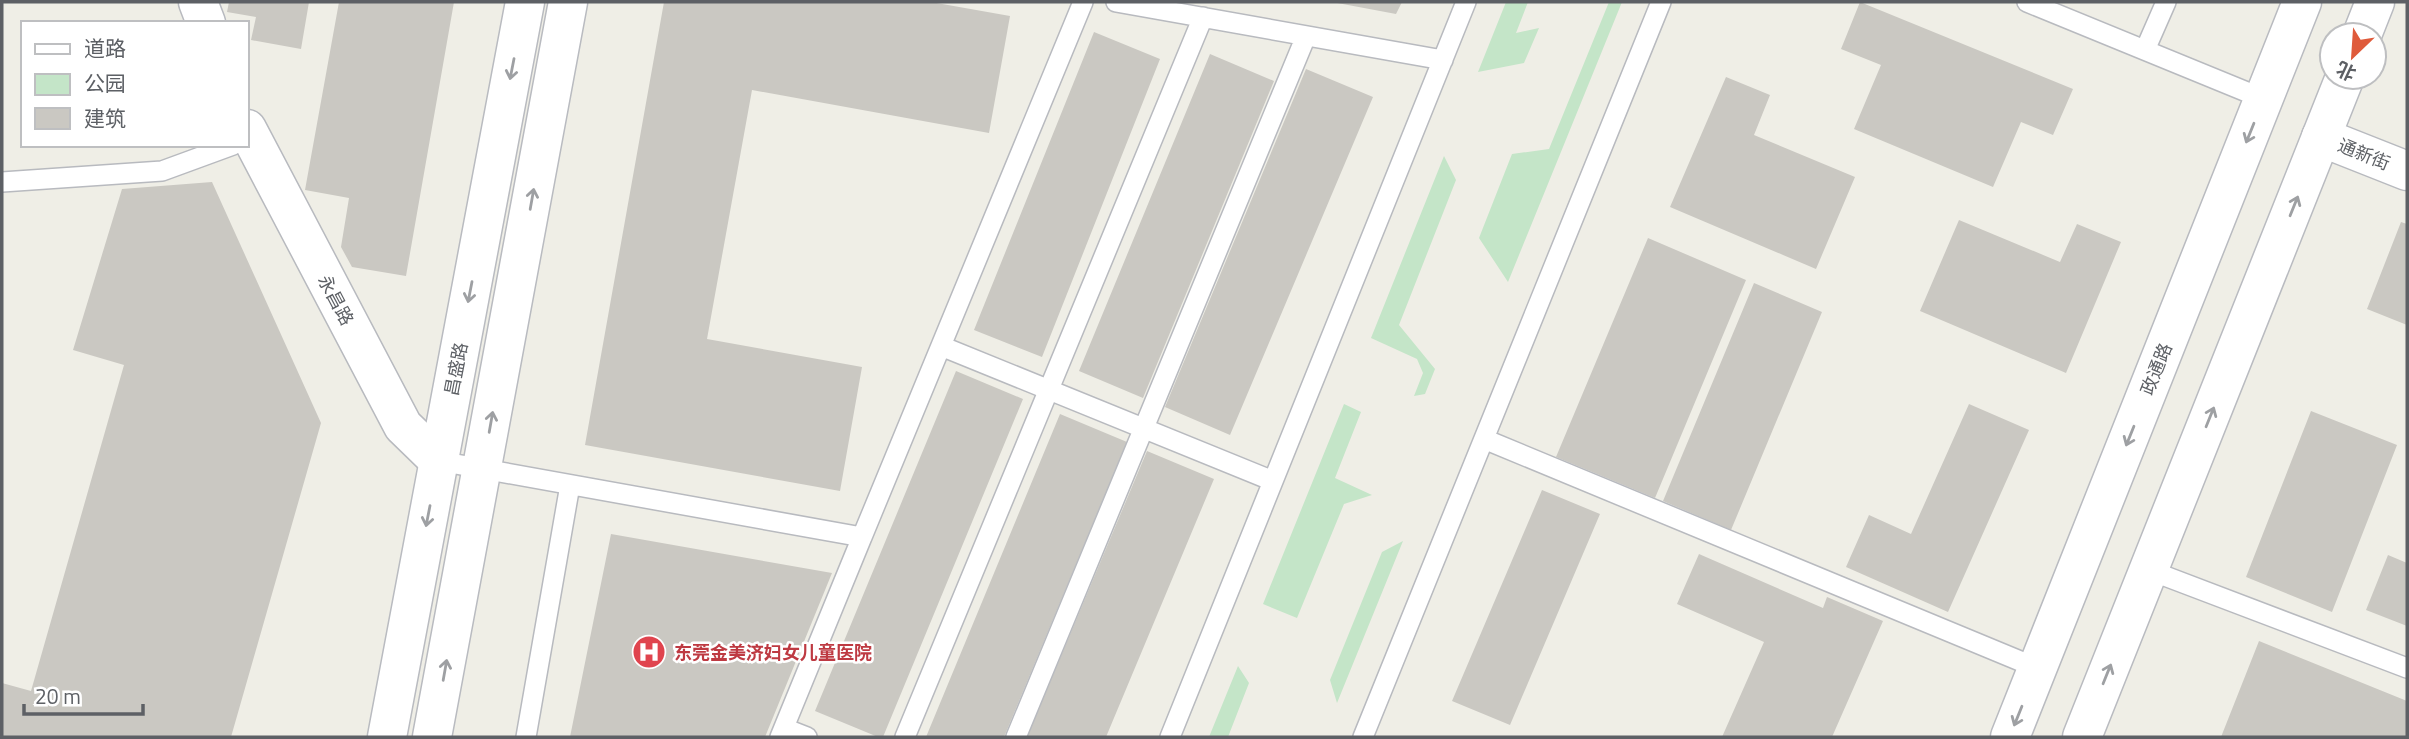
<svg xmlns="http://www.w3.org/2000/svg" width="2409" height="739" font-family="'Titillium Web','Noto Sans SC',sans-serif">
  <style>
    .green { fill: #c4e5c8 }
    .building { fill: #cac8c2 }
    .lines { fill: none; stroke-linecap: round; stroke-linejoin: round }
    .lane-casing { stroke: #b8babf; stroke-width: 22 }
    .street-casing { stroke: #b8babf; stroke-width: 41 }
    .secondary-casing { stroke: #b9bbc0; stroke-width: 41 }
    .lane { stroke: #fff; stroke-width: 19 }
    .street { stroke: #fff; stroke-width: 38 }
    .secondary { stroke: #fff; stroke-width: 38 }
    .oneway { stroke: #9ea0a3 }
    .labels { text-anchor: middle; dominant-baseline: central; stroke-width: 5; stroke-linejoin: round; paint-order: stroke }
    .street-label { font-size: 18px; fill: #5d6065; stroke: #fff }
    .health-label { font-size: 18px; font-weight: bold; fill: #be3a42; stroke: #fff; text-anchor: start }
  </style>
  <rect width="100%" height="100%" fill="#efeee6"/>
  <!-- green -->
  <path class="green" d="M 1506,2 L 1528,2 L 1516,33 L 1539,28 L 1524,63 L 1478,72 Z
    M 1609,2 L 1622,2 L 1508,282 L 1479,238 L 1512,154 L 1549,149 Z
    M 1444,156 L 1456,180 L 1399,325 L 1435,369 L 1425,394 L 1414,396 L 1423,373 L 1417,359 L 1371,338 Z
    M 1344,404 L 1361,412 L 1335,478 L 1372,495 L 1344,504 L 1297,618 L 1263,604 Z
    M 1403,541 L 1337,703 L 1330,680 L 1382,552 Z
    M 1238,666 L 1249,683 L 1228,737 L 1209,737 Z"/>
  <!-- building -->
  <path class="building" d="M 229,2 L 309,2 L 301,49 L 251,40 L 256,17 L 227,12 Z
    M 339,2 L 454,2 L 406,276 L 352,267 L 341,247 L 349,198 L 305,190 Z
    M 664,2 L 931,2 L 1010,16 L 989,133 L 752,90 L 707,339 L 862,367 L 840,491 L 585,445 Z
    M 1332,2 L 1402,2 L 1396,14 Z
    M 1860,2 L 2073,89 L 2053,135 L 2021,122 L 1993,187 L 1854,129 L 1881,65 L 1841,49 Z
    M 1094,32 L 1160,59 L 1042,357 L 974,330 Z
    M 1210,54 L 1274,81 L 1143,398 L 1079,371 Z
    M 1306,69 L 1373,97 L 1230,435 L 1165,407 Z
    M 1726,77 L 1770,95 L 1754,135 L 1855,177 L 1816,269 L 1670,207 Z
    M 212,182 L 321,423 L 231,737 L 2,737 L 2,683 L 31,691 L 124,365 L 73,350 L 122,189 Z
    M 1959,220 L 2060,262 L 2077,224 L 2121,242 L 2066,373 L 1920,311 Z
    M 2401,222 L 2407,224 L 2407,325 L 2367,309 Z
    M 1648,238 L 1746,280 L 1655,498 L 1556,457 Z
    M 1754,283 L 1822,312 L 1731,530 L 1663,501 Z
    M 956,371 L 1023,399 L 883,737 L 878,737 L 815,711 Z
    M 1969,404 L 2029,430 L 1948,612 L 1846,567 L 1869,515 L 1911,534 Z
    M 2311,411 L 2397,445 L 2332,612 L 2246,577 Z
    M 1060,414 L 1127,442 L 1004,737 L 926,737 Z
    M 1147,451 L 1214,479 L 1106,737 L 1027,737 Z
    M 1542,490 L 1600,514 L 1510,725 L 1452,701 Z
    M 611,534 L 832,573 L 765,737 L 570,737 Z
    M 1699,554 L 1823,608 L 1827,597 L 1883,621 L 1832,737 L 1722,737 L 1764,642 L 1677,604 Z
    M 2388,555 L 2407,563 L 2407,626 L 2366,610 Z
    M 2259,641 L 2407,701 L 2407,737 L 2221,737 Z"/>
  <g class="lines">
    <defs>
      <path id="lane" d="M 1116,2 L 1443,60
        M 2027,2 L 2264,99
        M 2145,50 L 2166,2
        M 2,182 L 162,171 L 233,145
        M 941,346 L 1273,481
        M 1484,439 L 2037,668
        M 439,461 L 862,537 L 1083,2
        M 2149,570 L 2407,668
        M 784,728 L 807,737
        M 526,737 L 570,485
        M 780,737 L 862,537
        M 905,737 L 1203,17
        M 1016,737 L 1306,36
        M 1170,737 L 1466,2
        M 1363,737 L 1661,2"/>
      <path id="street" d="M 198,2 L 206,23
        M 247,129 L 403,426 L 439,461
        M 2321,137 L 2407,171"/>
      <path id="secondary" d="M 2362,35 L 2375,2
        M 387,737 L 525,2
        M 432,737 L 568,2
        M 2010,737 L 2302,2
        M 2082,737 L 2345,77"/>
    </defs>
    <!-- lane casing -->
    <use href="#lane" class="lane-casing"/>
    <!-- street casing -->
    <use href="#street" class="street-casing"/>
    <!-- secondary casing -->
    <use href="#secondary" class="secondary-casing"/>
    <!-- lane -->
    <use href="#lane" class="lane"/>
    <!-- street -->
    <use href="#street" class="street"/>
    <!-- secondary -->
    <use href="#secondary" class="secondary"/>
  </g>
  <!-- one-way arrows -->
  <defs><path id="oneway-shaft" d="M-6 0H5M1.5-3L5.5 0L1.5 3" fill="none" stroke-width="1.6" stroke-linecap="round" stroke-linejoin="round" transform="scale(1.75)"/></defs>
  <g class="oneway">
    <use href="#oneway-shaft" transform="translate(512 69) rotate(101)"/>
    <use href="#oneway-shaft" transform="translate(2250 133) rotate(112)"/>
    <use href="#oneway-shaft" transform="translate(532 199) rotate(-80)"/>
    <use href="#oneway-shaft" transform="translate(2294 206) rotate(-68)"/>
    <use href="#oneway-shaft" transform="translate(470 292) rotate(101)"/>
    <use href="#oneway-shaft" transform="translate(2210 417) rotate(-68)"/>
    <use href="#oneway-shaft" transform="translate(491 422) rotate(-80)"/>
    <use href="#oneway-shaft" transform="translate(2130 436) rotate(112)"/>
    <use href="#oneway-shaft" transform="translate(428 516) rotate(101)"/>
    <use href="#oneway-shaft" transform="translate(445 670) rotate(-80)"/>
    <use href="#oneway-shaft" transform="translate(2107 674) rotate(-68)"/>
    <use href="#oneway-shaft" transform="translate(2018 716) rotate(112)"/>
  </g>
  <!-- icons -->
  <defs>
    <symbol id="hospital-disc" viewBox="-11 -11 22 22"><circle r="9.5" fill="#e0444e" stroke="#fff"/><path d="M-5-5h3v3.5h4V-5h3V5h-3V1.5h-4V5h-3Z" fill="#fff"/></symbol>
  </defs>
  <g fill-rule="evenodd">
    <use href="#hospital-disc" x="630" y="633" width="38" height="38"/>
  </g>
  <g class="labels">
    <!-- street labels -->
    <g class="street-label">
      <text transform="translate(2364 154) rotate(22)">通新街</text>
      <text transform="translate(336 300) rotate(62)">永昌路</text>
      <text transform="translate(456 369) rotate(-79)">昌盛路</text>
      <text transform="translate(2156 369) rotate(-68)">政通路</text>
    </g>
    <!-- health labels -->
    <g class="health-label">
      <text x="674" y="652">东莞金美济妇女儿童医院</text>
    </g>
  </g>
  <!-- border -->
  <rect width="2409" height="739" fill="none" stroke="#5d6065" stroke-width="7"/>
  <!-- legend -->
  <rect x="21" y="21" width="228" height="126" fill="#ffffff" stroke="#bebfc1" stroke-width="2"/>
  <rect x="35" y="44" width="35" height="10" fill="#ffffff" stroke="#bebfc1" stroke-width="2"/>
  <text x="84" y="56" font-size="21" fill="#5d6065">道路</text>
  <rect x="35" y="74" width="35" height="21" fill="#c4e5c8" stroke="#bebfc1" stroke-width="2"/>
  <text x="84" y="91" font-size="21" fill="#5d6065">公园</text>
  <rect x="35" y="108" width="35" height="21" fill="#cac8c2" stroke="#bebfc1" stroke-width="2"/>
  <text x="84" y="126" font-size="21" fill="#5d6065">建筑</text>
  <!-- north arrow -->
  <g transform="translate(2353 56) rotate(205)"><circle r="33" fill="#ffffff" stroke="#bebfc1" stroke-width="2"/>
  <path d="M0-5L12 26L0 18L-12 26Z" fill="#df5b3b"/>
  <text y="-10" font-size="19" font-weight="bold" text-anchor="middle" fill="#5d6065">北</text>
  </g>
  <!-- scale -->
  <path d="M24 704v10h119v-10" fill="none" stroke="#5d6065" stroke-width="3.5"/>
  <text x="35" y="704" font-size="21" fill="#5d6065" stroke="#ffffff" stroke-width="5" paint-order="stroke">20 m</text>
</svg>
